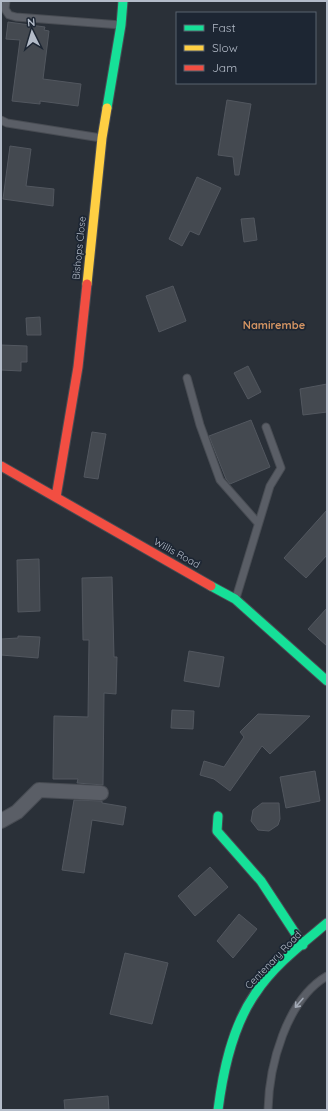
<svg xmlns="http://www.w3.org/2000/svg" width="328" height="1111" font-family="Quicksand,sans-serif">
  <style>
    .building { fill: #444950; stroke: #52575f }
    .lines { fill: none; stroke-linecap: round; stroke-linejoin: round }
    .lane-casing { stroke: #484c53; stroke-width: 9 }
    .street-casing { stroke: #484c53; stroke-width: 16 }
    .fast-casing { stroke: #484c53; stroke-width: 11 }
    .slow-casing { stroke: #484c53; stroke-width: 11 }
    .jam-casing { stroke: #484c53; stroke-width: 11 }
    .lane { stroke: #5a5e66; stroke-width: 7 }
    .street { stroke: #5a5e66; stroke-width: 14 }
    .fast { stroke: #16e098; stroke-width: 9 }
    .slow { stroke: #ffcf43; stroke-width: 9 }
    .jam { stroke: #f24e42; stroke-width: 9 }
    .oneway { stroke: #a2a9b5 }
    .labels { text-anchor: middle; dominant-baseline: central; stroke-width: 3.5; stroke-linejoin: round; paint-order: stroke }
    .street-label { font-size: 10px; fill: #b4bcc9; stroke: #1d2633 }
    .neighbourhood-label { font-size: 11px; font-weight: bold; fill: #d59563; stroke: #1d2633 }
  </style>
  <rect width="100%" height="100%" fill="#2a3038"/>
  <!-- building -->
  <path class="building" d="M 8,22 L 45,27 L 44,30 L 49,31 L 43,79 L 81,84 L 78,106 L 40,101 L 40,104 L 12,101 L 20,40 L 6,39 Z
    M 227,100 L 251,104 L 239,175 L 235,175 L 233,157 L 218,155 Z
    M 10,146 L 31,149 L 26,186 L 54,189 L 53,206 L 3,199 Z
    M 197,177 L 221,188 L 199,235 L 190,231 L 182,246 L 169,239 Z
    M 254,218 L 257,240 L 244,242 L 241,219 Z
    M 173,286 L 186,321 L 159,332 L 146,296 Z
    M 40,317 L 41,335 L 27,335 L 26,318 Z
    M 1,345 L 27,346 L 27,362 L 21,362 L 21,371 L 1,370 Z
    M 248,366 L 261,392 L 248,399 L 234,373 Z
    M 327,384 L 327,412 L 303,415 L 300,389 Z
    M 251,420 L 270,467 L 230,484 L 226,479 L 209,436 Z
    M 92,432 L 106,434 L 98,479 L 84,477 Z
    M 327,510 L 327,555 L 306,578 L 284,558 Z
    M 39,559 L 40,611 L 18,612 L 17,560 Z
    M 112,577 L 114,657 L 117,657 L 116,694 L 104,693 L 103,785 L 77,783 L 78,779 L 53,779 L 54,716 L 88,717 L 89,640 L 83,640 L 82,578 Z
    M 327,608 L 327,646 L 308,629 Z
    M 18,636 L 40,637 L 38,658 L 1,655 L 1,639 L 18,638 Z
    M 189,651 L 224,657 L 219,687 L 184,681 Z
    M 172,710 L 194,711 L 193,729 L 171,728 Z
    M 258,714 L 310,716 L 270,754 L 262,746 L 230,791 L 214,779 L 200,775 L 204,761 L 224,767 L 244,737 L 240,732 Z
    M 315,771 L 320,801 L 286,808 L 280,777 Z
    M 74,800 L 102,801 L 102,803 L 126,807 L 123,825 L 92,820 L 84,873 L 62,870 Z
    M 262,803 L 279,803 L 280,819 L 278,825 L 269,831 L 258,830 L 251,821 L 253,810 Z
    M 210,867 L 228,887 L 195,916 L 178,896 Z
    M 239,914 L 257,929 L 233,958 L 217,941 Z
    M 125,953 L 168,963 L 152,1024 L 110,1014 Z
    M 108,1096 L 109,1110 L 65,1110 L 64,1100 Z"/>
  <g class="lines">
    <defs>
      <path id="lane" d="M 6,1 L 5,9 L 9,15 L 16,17 L 121,25
        M 1,120 L 7,123 L 101,138
        M 187,378 L 200,425 L 220,480 L 258,523
        M 236,598 L 270,486 L 281,468 L 266,427
        M 268,1110 C 269,1066 286,1000 327,976"/>
      <path id="street" d="M 1,821 L 17,812 L 39,790 L 101,793"/>
      <path id="fast" d="M 107,108 L 121,25 L 123,1
        M 211,586 L 235,599 L 327,681
        M 218,816 L 217,831 L 261,881 L 303,945
        M 218,1110 C 223,1071 232,1027 255,994 C 273,966 302,944 327,923"/>
      <path id="slow" d="M 87,284 L 102,138 L 107,108"/>
      <path id="jam" d="M 1,466 L 211,586
        M 56,497 L 78,367 L 87,284"/>
    </defs>
    <!-- lane casing -->
    <use href="#lane" class="lane-casing"/>
    <!-- street casing -->
    <use href="#street" class="street-casing"/>
    <!-- fast casing -->
    <use href="#fast" class="fast-casing"/>
    <!-- slow casing -->
    <use href="#slow" class="slow-casing"/>
    <!-- jam casing -->
    <use href="#jam" class="jam-casing"/>
    <!-- lane -->
    <use href="#lane" class="lane"/>
    <!-- street -->
    <use href="#street" class="street"/>
    <!-- fast -->
    <use href="#fast" class="fast"/>
    <!-- slow -->
    <use href="#slow" class="slow"/>
    <!-- jam -->
    <use href="#jam" class="jam"/>
  </g>
  <!-- one-way arrows -->
  <defs><path id="oneway-shaft" d="M-6 0H5M1.5-3L5.5 0L1.5 3" fill="none" stroke-width="1.6" stroke-linecap="round" stroke-linejoin="round"/></defs>
  <use class="oneway" href="#oneway-shaft" transform="translate(299 1003) rotate(131)"/>
  <g class="labels">
    <!-- street labels -->
    <g class="street-label">
      <text transform="translate(79 248) rotate(-84)">Bishops Close</text>
      <text transform="translate(177 553) rotate(29)">Willis Road</text>
      <text transform="translate(273 960) rotate(-46)">Centenary Road</text>
    </g>
    <!-- neighbourhood labels -->
    <g class="neighbourhood-label">
      <text x="274" y="325">Namirembe</text>
    </g>
  </g>
  <!-- border -->
  <rect width="328" height="1111" fill="none" stroke="#b4bcc9" stroke-width="4"/>
  <!-- legend -->
  <rect x="176" y="12" width="140" height="72" fill="#1d2633" stroke="#59626f"/>
  <rect x="184" y="25" width="20" height="6" fill="#16e098" stroke="#59626f"/>
  <text x="212" y="32" font-size="12" fill="#b4bcc9">Fast</text>
  <rect x="184" y="45" width="20" height="6" fill="#ffcf43" stroke="#59626f"/>
  <text x="212" y="52" font-size="12" fill="#b4bcc9">Slow</text>
  <rect x="184" y="65" width="20" height="6" fill="#f24e42" stroke="#59626f"/>
  <text x="212" y="72" font-size="12" fill="#b4bcc9">Jam</text>
  <!-- north arrow -->
  <g transform="translate(32 32) rotate(355)" stroke="#1d2633" stroke-width="3" paint-order="stroke">
  <path d="M0-3L7 15L0 10L-7 15Z" fill="#b4bcc9"/>
  <text y="-6" font-size="11" font-weight="bold" text-anchor="middle" fill="#b4bcc9">N</text>
  </g>
</svg>
